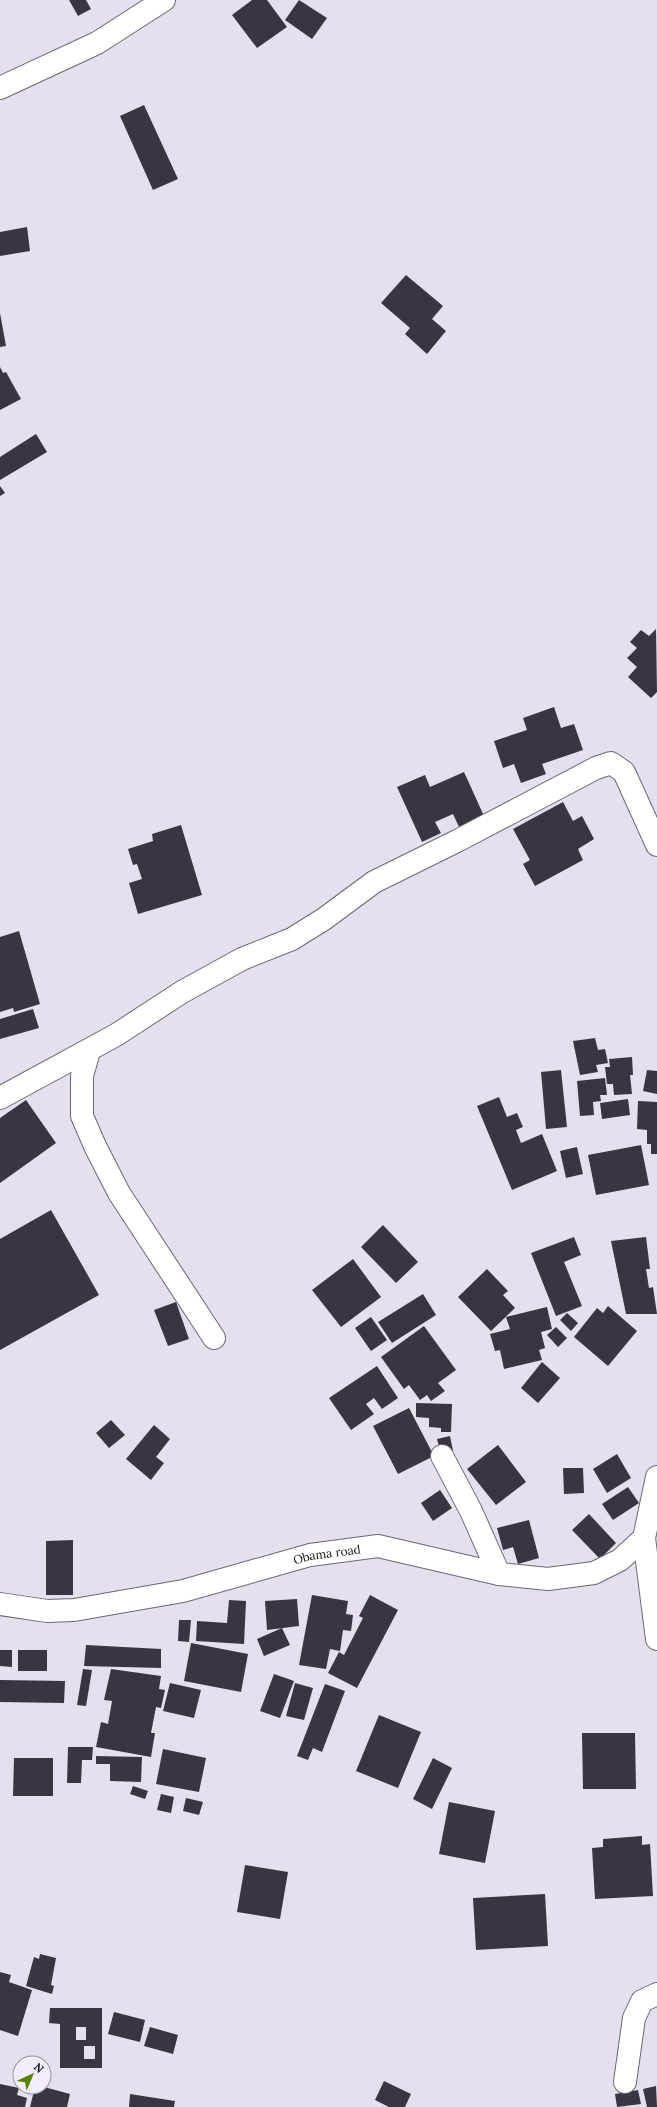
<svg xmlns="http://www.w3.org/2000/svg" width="657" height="2107" font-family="Lora,serif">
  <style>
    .building { fill: #3b3540; fill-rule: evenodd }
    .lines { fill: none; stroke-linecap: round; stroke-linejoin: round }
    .minor-casing { stroke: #6d6673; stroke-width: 24 }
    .minor { stroke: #fff; stroke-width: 22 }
    .labels { text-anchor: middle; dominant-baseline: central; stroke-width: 4; stroke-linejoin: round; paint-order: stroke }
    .street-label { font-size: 12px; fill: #141116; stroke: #f3ecfb }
  </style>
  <rect width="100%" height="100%" fill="#e6dfee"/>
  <!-- building -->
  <path class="building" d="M 69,0 L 86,0 L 91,9 L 78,16 Z
    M 252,0 L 267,0 L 287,27 L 257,48 L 232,15 Z
    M 299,0 L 327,18 L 312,39 L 285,20 Z
    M 144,105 L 178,179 L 153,190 L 120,116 Z
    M 27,227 L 30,251 L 0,256 L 0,232 Z
    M 406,275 L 443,306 L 432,319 L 446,331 L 427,354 L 405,334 L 410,328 L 381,303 Z
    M 0,313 L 6,346 L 0,347 Z
    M 0,367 L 3,373 L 6,372 L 21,399 L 0,410 Z
    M 36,434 L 47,452 L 0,480 L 0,457 Z
    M 0,486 L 5,493 L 0,496 Z
    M 656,629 L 657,692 L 651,698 L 628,677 L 637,667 L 627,658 L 637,648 L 630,642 L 641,630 L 649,636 Z
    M 554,707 L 561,728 L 574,724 L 583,750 L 542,764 L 546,774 L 521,783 L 514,764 L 503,768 L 494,741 L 527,730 L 523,718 Z
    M 464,772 L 484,816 L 459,827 L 453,814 L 435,822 L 441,833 L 422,842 L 397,787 L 425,775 L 430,787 Z
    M 563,802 L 573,821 L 582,816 L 594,839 L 578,849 L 583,860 L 535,886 L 523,864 L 530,860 L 513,829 Z
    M 181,825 L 202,895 L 138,914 L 129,883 L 142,879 L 137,864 L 133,865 L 128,849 L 153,841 L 152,834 Z
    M 19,931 L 40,1004 L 14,1012 L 13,1008 L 0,1012 L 0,937 Z
    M 33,1009 L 39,1028 L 0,1039 L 0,1019 Z
    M 595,1038 L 598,1050 L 605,1049 L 608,1063 L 596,1065 L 598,1072 L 580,1075 L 573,1041 Z
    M 632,1057 L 633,1075 L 630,1075 L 632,1094 L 614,1095 L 613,1084 L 607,1084 L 605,1067 L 610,1067 L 609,1059 Z
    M 561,1070 L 567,1127 L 546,1129 L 541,1072 Z
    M 647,1070 L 657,1071 L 657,1094 L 643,1091 Z
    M 605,1078 L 607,1095 L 600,1095 L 601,1101 L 593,1102 L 594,1115 L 580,1116 L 577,1081 Z
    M 499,1097 L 507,1117 L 517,1113 L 523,1127 L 516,1130 L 521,1143 L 542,1134 L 557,1171 L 512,1190 L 477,1106 Z
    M 628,1099 L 630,1115 L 602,1119 L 600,1103 Z
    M 26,1100 L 56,1143 L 0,1183 L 0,1118 Z
    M 638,1101 L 657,1102 L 657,1154 L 651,1154 L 651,1144 L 647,1144 L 647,1130 L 637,1129 Z
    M 641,1145 L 649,1185 L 596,1195 L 588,1155 Z
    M 577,1147 L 583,1174 L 566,1178 L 560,1151 Z
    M 51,1210 L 99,1295 L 0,1350 L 0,1239 Z
    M 383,1225 L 418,1262 L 396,1283 L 361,1247 Z
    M 574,1237 L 581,1255 L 564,1262 L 582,1306 L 556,1316 L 531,1253 Z
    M 646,1237 L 650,1269 L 646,1269 L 649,1288 L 653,1287 L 657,1314 L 626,1314 L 611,1241 Z
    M 353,1259 L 381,1297 L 341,1327 L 312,1290 Z
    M 487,1269 L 508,1291 L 503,1295 L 515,1308 L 491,1331 L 458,1297 Z
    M 423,1294 L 436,1315 L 392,1343 L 378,1322 Z
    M 176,1302 L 189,1339 L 168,1346 L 154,1310 Z
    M 608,1306 L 637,1331 L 608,1366 L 574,1337 L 597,1308 L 603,1313 Z
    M 547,1307 L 552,1329 L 541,1332 L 545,1348 L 539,1350 L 542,1360 L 504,1369 L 500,1350 L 495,1351 L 490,1334 L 510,1329 L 506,1317 Z
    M 567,1313 L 578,1323 L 571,1331 L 560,1320 Z
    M 371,1317 L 387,1340 L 371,1351 L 355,1328 Z
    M 424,1326 L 456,1370 L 438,1383 L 445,1391 L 431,1401 L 427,1395 L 420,1400 L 409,1385 L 404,1389 L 381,1357 Z
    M 556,1327 L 567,1338 L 558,1347 L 547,1335 Z
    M 542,1362 L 560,1378 L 538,1403 L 521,1388 Z
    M 377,1366 L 398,1398 L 382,1409 L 374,1398 L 366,1404 L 374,1414 L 351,1430 L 329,1398 Z
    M 416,1403 L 452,1404 L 451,1432 L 441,1432 L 441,1428 L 429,1427 L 429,1418 L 416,1417 Z
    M 409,1408 L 434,1456 L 398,1474 L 373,1426 Z
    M 111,1420 L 125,1435 L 109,1448 L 96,1433 Z
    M 154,1425 L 170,1439 L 156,1457 L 164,1463 L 151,1480 L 126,1459 Z
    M 450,1436 L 453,1451 L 441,1454 L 437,1439 Z
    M 498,1445 L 526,1482 L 496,1505 L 467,1469 Z
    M 617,1454 L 631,1478 L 607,1493 L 593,1469 Z
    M 563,1468 L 583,1468 L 584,1493 L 564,1494 Z
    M 628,1487 L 639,1503 L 613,1520 L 602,1504 Z
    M 440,1490 L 452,1508 L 433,1521 L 421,1503 Z
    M 589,1514 L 616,1543 L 600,1559 L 572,1530 Z
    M 529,1520 L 539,1558 L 518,1564 L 513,1547 L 503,1550 L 497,1528 Z
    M 73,1540 L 73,1595 L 46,1595 L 46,1541 Z
    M 312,1595 L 348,1601 L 346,1614 L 353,1615 L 351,1631 L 343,1630 L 340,1651 L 330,1649 L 326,1669 L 299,1665 Z
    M 370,1595 L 398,1610 L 357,1688 L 328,1673 L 339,1652 L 344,1655 L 363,1618 L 359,1616 Z
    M 297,1599 L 299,1626 L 267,1630 L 265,1601 Z
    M 229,1600 L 246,1601 L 244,1644 L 196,1641 L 197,1621 L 227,1623 Z
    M 179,1620 L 191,1620 L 189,1642 L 178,1641 Z
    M 282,1628 L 290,1645 L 264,1656 L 257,1639 Z
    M 191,1643 L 248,1654 L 241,1692 L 184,1681 Z
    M 86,1645 L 161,1649 L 161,1668 L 84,1666 Z
    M 0,1650 L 12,1650 L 12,1667 L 0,1666 Z
    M 18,1650 L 47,1650 L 47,1671 L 18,1671 Z
    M 83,1669 L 92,1670 L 86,1706 L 77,1705 Z
    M 111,1669 L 161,1676 L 159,1689 L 165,1690 L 161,1708 L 156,1707 L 151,1733 L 155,1733 L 151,1757 L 96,1747 L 101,1722 L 108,1724 L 112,1701 L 104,1700 Z
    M 274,1674 L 294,1681 L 280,1718 L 260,1711 Z
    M 0,1680 L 65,1681 L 64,1703 L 0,1702 Z
    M 170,1683 L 201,1690 L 194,1718 L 163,1711 Z
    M 295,1683 L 313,1688 L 304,1720 L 286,1716 Z
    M 325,1684 L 345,1691 L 322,1752 L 313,1748 L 308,1760 L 297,1756 Z
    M 379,1715 L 421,1732 L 398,1788 L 356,1771 Z
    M 582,1733 L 635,1733 L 636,1789 L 583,1789 Z
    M 68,1747 L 93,1747 L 92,1760 L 82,1760 L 81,1783 L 67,1783 Z
    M 163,1749 L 206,1758 L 199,1792 L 156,1784 Z
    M 96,1756 L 142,1757 L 141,1782 L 110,1781 L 110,1764 L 96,1764 Z
    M 14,1758 L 53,1758 L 53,1796 L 13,1796 Z
    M 433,1758 L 452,1768 L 432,1809 L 413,1799 Z
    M 133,1786 L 148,1791 L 145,1799 L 130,1794 Z
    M 161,1794 L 174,1797 L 171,1813 L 157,1810 Z
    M 186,1798 L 203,1802 L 199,1815 L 183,1811 Z
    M 449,1802 L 495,1811 L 485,1863 L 439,1854 Z
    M 642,1836 L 642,1845 L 650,1844 L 653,1896 L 595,1899 L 592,1848 L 603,1847 L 603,1839 Z
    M 245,1865 L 288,1872 L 280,1919 L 237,1912 Z
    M 545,1894 L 548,1946 L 476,1950 L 473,1898 Z
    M 40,1954 L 56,1958 L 51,1985 L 54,1986 L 52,1994 L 26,1986 L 34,1957 L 39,1959 Z
    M 0,1972 L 11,1975 L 9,1982 L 32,1990 L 18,2036 L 0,2030 Z
    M 50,2008 L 102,2008 L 102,2068 L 60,2068 L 60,2024 L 49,2023 ZM 76,2027 L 86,2027 L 86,2040 L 76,2040 ZM 84,2046 L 95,2046 L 95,2059 L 84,2059 Z
    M 114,2012 L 145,2020 L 140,2042 L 108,2034 Z
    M 150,2027 L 178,2035 L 173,2054 L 144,2046 Z
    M 384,2081 L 411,2094 L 405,2107 L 389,2107 L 375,2100 Z
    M 0,2084 L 19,2088 L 17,2095 L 27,2098 L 25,2107 L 0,2107 Z
    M 656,2086 L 657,2107 L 647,2107 L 643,2089 Z
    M 35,2087 L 44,2087 L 70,2094 L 67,2107 L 30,2107 Z
    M 638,2090 L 641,2104 L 617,2107 L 615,2094 Z
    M 130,2094 L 175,2101 L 174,2107 L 129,2107 Z"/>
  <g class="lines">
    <defs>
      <g id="minor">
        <path d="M 0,88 L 97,43 L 164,0"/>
        <path d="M 89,1051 L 82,1076 L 82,1116 L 95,1146 L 119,1193 L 214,1338"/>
        <path d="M 0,1098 L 116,1035 L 182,992 L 242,959 L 292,939 L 324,919 L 374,882 L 457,841 L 596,768 L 611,763 L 624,772 L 657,845"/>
        <path d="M 442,1456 L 471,1511 L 499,1574"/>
        <path d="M 657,1477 L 644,1538 L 657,1639"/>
        <path id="s1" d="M 0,1604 L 47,1611 L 74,1610 L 183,1591 L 310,1555 L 378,1546 L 499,1574 L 548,1579 L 594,1573 L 620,1560 L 644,1538"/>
        <path d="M 625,2082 L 634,2018 L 642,2001 L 657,1994"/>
      </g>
    </defs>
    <!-- minor casing -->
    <use href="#minor" class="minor-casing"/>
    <!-- minor -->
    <use href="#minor" class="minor"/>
  </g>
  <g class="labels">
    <!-- street labels -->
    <g class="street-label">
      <text stroke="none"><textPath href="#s1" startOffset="334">Obama road</textPath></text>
    </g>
  </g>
  <!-- north arrow -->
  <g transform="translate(32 2075) rotate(44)"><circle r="19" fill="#f3ecfb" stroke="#9a949f"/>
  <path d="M0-3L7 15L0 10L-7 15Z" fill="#598000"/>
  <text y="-6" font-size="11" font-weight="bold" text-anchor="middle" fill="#141116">N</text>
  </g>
</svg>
